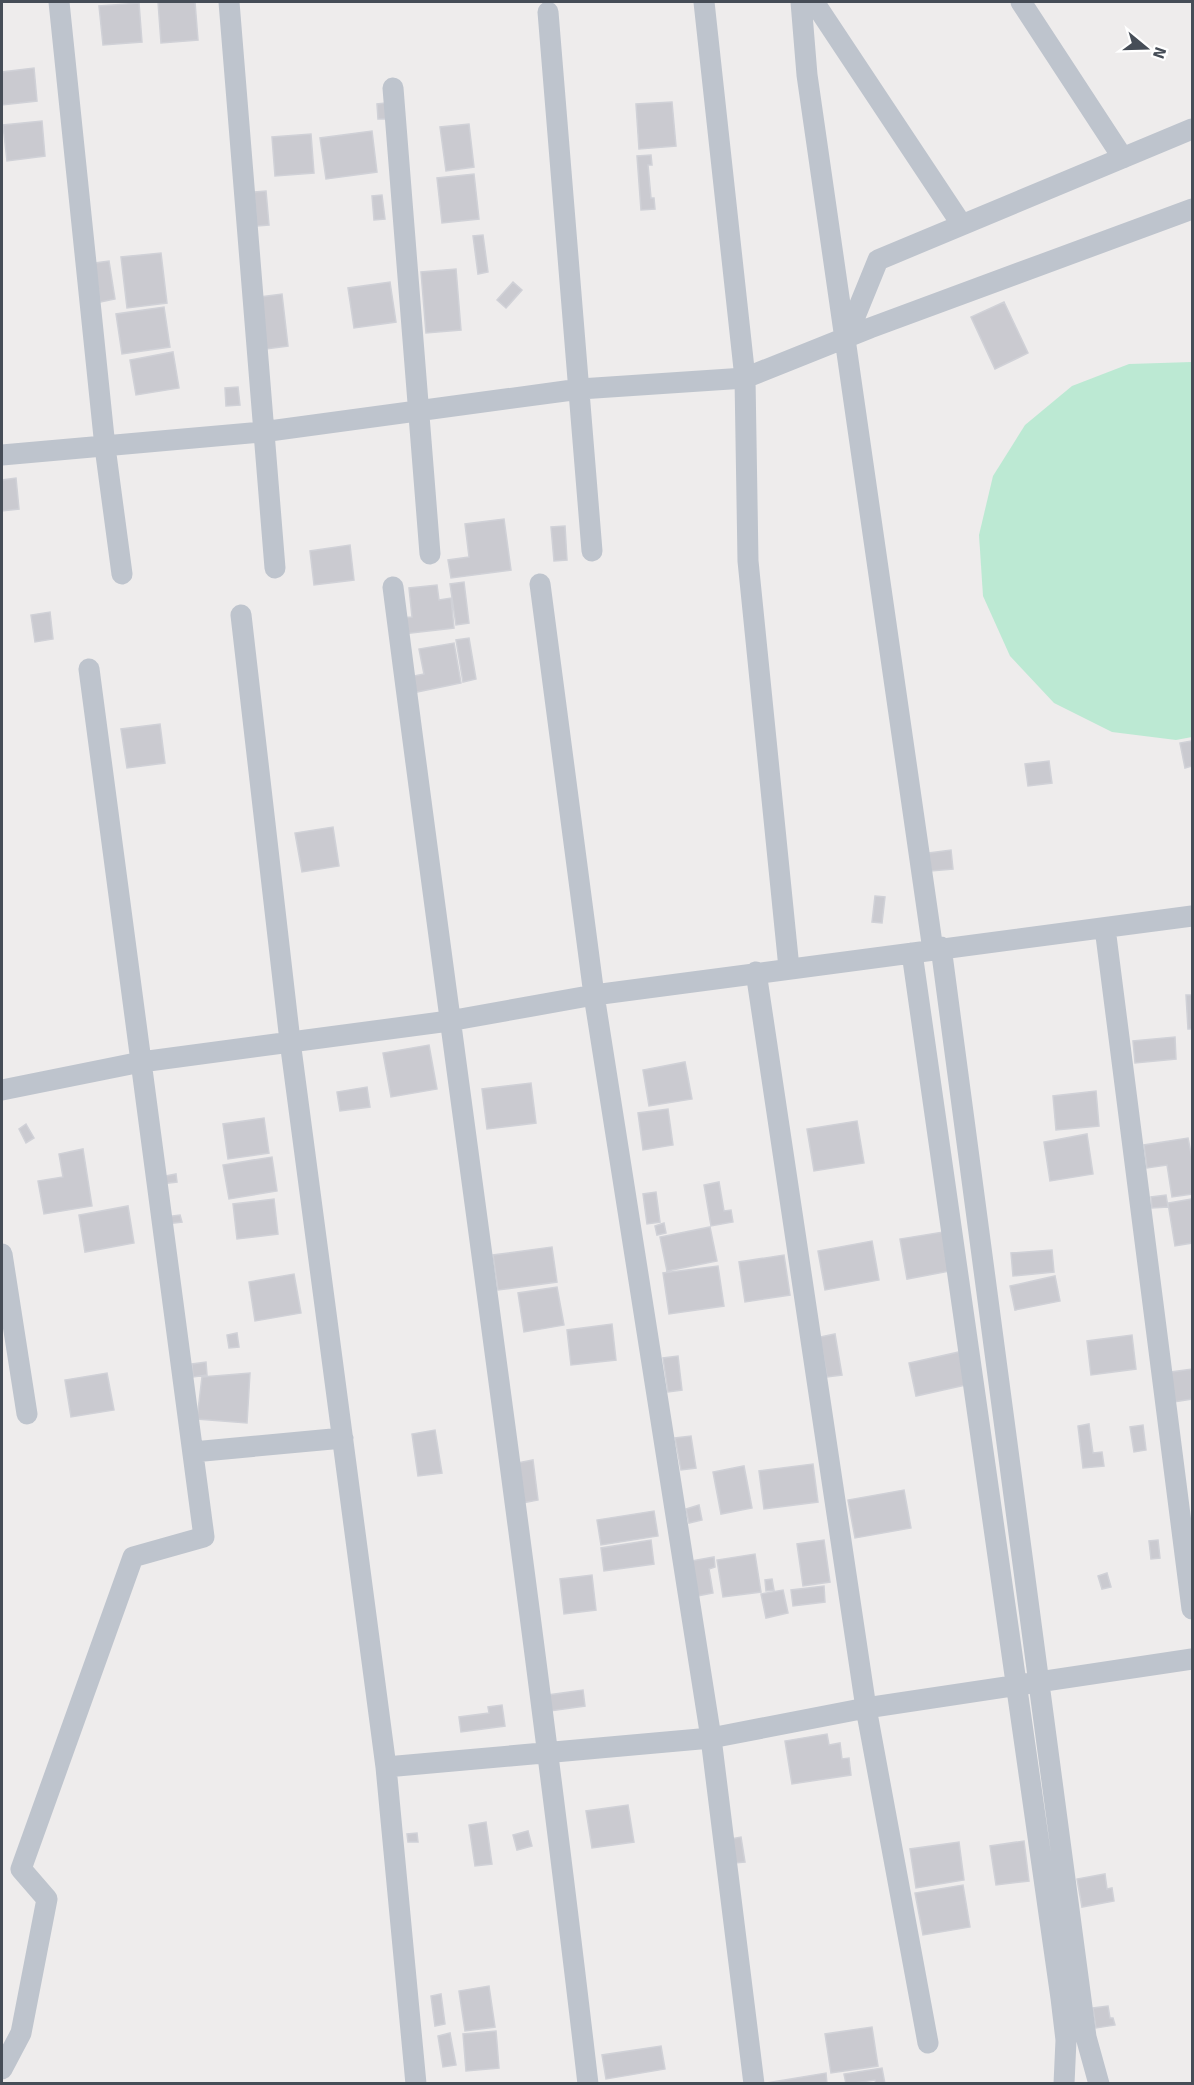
<svg xmlns="http://www.w3.org/2000/svg" width="1194" height="2085" font-family="Signika,sans-serif">
  <style>
    .green { fill: #bce9d3 }
    .building { fill: #cacad0; stroke: #d0d1d7; stroke-width: 1.5 }
    .lines { fill: none; stroke-linecap: round; stroke-linejoin: round }
    .minor { stroke: #bec4cd; stroke-width: 21 }
  </style>
  <rect width="100%" height="100%" fill="#eeecec"/>
  <!-- green -->
  <path class="green" d="M 1192,362 L 1192,737 L 1176,740 L 1112,732 L 1054,703 L 1010,656 L 983,596 L 979,535 L 993,476 L 1025,425 L 1072,386 L 1129,364 Z"/>
  <!-- building -->
  <path class="building" d="M 158,2 L 195,2 L 198,40 L 161,43 Z
    M 139,3 L 142,42 L 103,45 L 99,6 Z
    M 34,68 L 37,101 L 2,105 L 2,72 Z
    M 672,102 L 676,146 L 639,149 L 636,104 Z
    M 385,103 L 386,119 L 378,119 L 377,104 Z
    M 42,121 L 45,156 L 7,161 L 3,125 Z
    M 469,124 L 474,167 L 446,171 L 440,127 Z
    M 372,131 L 377,172 L 326,179 L 320,138 Z
    M 311,134 L 314,173 L 275,176 L 272,137 Z
    M 651,155 L 652,165 L 648,165 L 651,198 L 654,198 L 655,209 L 641,210 L 637,156 Z
    M 474,174 L 479,219 L 442,223 L 437,178 Z
    M 266,191 L 269,225 L 257,226 L 254,192 Z
    M 382,195 L 385,219 L 374,220 L 372,196 Z
    M 483,235 L 488,272 L 478,274 L 473,236 Z
    M 161,253 L 167,303 L 127,308 L 121,257 Z
    M 109,261 L 115,299 L 100,302 L 95,263 Z
    M 456,269 L 461,330 L 426,333 L 421,272 Z
    M 390,282 L 396,322 L 354,328 L 348,288 Z
    M 513,282 L 522,290 L 506,308 L 497,300 Z
    M 282,294 L 288,346 L 266,349 L 260,297 Z
    M 1004,302 L 1028,353 L 995,369 L 971,317 Z
    M 164,307 L 170,347 L 122,354 L 116,314 Z
    M 173,352 L 179,388 L 136,395 L 130,360 Z
    M 238,387 L 240,405 L 226,406 L 225,388 Z
    M 16,478 L 19,509 L 2,511 L 2,480 Z
    M 504,519 L 511,570 L 451,578 L 448,560 L 469,557 L 465,524 Z
    M 565,526 L 567,560 L 554,561 L 551,527 Z
    M 350,545 L 354,580 L 314,585 L 310,551 Z
    M 464,582 L 469,623 L 456,625 L 450,584 Z
    M 437,585 L 439,600 L 451,598 L 454,628 L 403,634 L 401,618 L 412,617 L 409,588 Z
    M 50,612 L 53,639 L 35,642 L 31,615 Z
    M 469,638 L 476,679 L 463,682 L 456,640 Z
    M 454,643 L 461,683 L 412,693 L 409,677 L 424,674 L 419,649 Z
    M 160,724 L 165,763 L 127,768 L 121,729 Z
    M 1192,741 L 1192,766 L 1185,768 L 1180,743 Z
    M 1049,761 L 1052,783 L 1028,786 L 1025,764 Z
    M 333,827 L 339,866 L 302,872 L 295,833 Z
    M 951,850 L 953,869 L 931,871 L 929,853 Z
    M 875,896 L 885,897 L 882,923 L 872,922 Z
    M 1186,995 L 1192,995 L 1192,1029 L 1188,1029 Z
    M 1175,1037 L 1176,1059 L 1135,1063 L 1133,1041 Z
    M 429,1045 L 437,1089 L 391,1097 L 383,1053 Z
    M 685,1062 L 692,1099 L 649,1106 L 643,1070 Z
    M 531,1083 L 536,1123 L 487,1129 L 482,1089 Z
    M 367,1087 L 370,1107 L 340,1111 L 337,1092 Z
    M 1096,1091 L 1099,1126 L 1056,1130 L 1053,1096 Z
    M 668,1109 L 673,1145 L 643,1150 L 638,1113 Z
    M 264,1118 L 269,1153 L 228,1159 L 223,1124 Z
    M 857,1121 L 864,1163 L 814,1171 L 807,1129 Z
    M 26,1124 L 34,1138 L 26,1143 L 19,1129 Z
    M 1087,1134 L 1093,1174 L 1050,1181 L 1044,1142 Z
    M 1188,1138 L 1192,1158 L 1192,1194 L 1172,1197 L 1167,1165 L 1147,1168 L 1144,1145 Z
    M 83,1149 L 92,1206 L 44,1214 L 38,1181 L 63,1177 L 59,1154 Z
    M 272,1157 L 277,1191 L 229,1199 L 223,1165 Z
    M 176,1174 L 177,1182 L 161,1184 L 160,1177 Z
    M 719,1182 L 724,1211 L 731,1210 L 733,1222 L 711,1226 L 704,1185 Z
    M 656,1192 L 660,1222 L 647,1224 L 643,1194 Z
    M 1166,1195 L 1168,1207 L 1152,1208 L 1151,1197 Z
    M 274,1199 L 278,1234 L 237,1239 L 233,1204 Z
    M 1192,1199 L 1192,1243 L 1175,1246 L 1168,1203 Z
    M 128,1206 L 134,1243 L 85,1252 L 79,1215 Z
    M 180,1215 L 182,1222 L 166,1224 L 165,1217 Z
    M 664,1223 L 666,1233 L 657,1235 L 655,1226 Z
    M 710,1227 L 717,1261 L 667,1271 L 660,1237 Z
    M 943,1232 L 950,1271 L 907,1279 L 900,1239 Z
    M 872,1241 L 879,1280 L 825,1290 L 818,1251 Z
    M 552,1247 L 557,1282 L 498,1290 L 493,1255 Z
    M 1052,1250 L 1054,1272 L 1013,1276 L 1011,1253 Z
    M 784,1255 L 790,1295 L 745,1302 L 739,1262 Z
    M 718,1266 L 724,1306 L 669,1314 L 663,1273 Z
    M 294,1274 L 301,1313 L 255,1321 L 249,1282 Z
    M 1055,1276 L 1060,1301 L 1015,1310 L 1010,1286 Z
    M 557,1287 L 564,1325 L 524,1332 L 518,1293 Z
    M 612,1324 L 616,1360 L 571,1365 L 567,1330 Z
    M 237,1333 L 239,1347 L 229,1348 L 227,1335 Z
    M 835,1334 L 842,1375 L 827,1377 L 820,1337 Z
    M 1132,1335 L 1136,1369 L 1091,1375 L 1087,1341 Z
    M 959,1352 L 966,1385 L 916,1396 L 909,1363 Z
    M 678,1356 L 682,1390 L 668,1392 L 663,1358 Z
    M 206,1362 L 207,1375 L 193,1377 L 192,1364 Z
    M 1192,1369 L 1192,1399 L 1174,1402 L 1171,1372 Z
    M 107,1373 L 114,1410 L 71,1417 L 65,1380 Z
    M 250,1373 L 247,1423 L 197,1419 L 202,1377 Z
    M 1089,1424 L 1093,1453 L 1102,1452 L 1104,1466 L 1083,1468 L 1078,1426 Z
    M 1143,1425 L 1146,1450 L 1134,1452 L 1130,1427 Z
    M 435,1430 L 442,1473 L 418,1476 L 412,1434 Z
    M 691,1436 L 696,1468 L 681,1470 L 675,1438 Z
    M 533,1460 L 538,1500 L 522,1503 L 517,1463 Z
    M 813,1464 L 818,1502 L 764,1509 L 759,1471 Z
    M 744,1466 L 752,1508 L 721,1514 L 713,1472 Z
    M 904,1490 L 911,1528 L 855,1538 L 848,1500 Z
    M 699,1505 L 702,1520 L 689,1523 L 686,1509 Z
    M 654,1511 L 658,1536 L 601,1545 L 597,1520 Z
    M 651,1540 L 654,1564 L 604,1571 L 601,1548 Z
    M 824,1540 L 830,1582 L 803,1586 L 797,1544 Z
    M 1158,1540 L 1160,1558 L 1151,1559 L 1149,1541 Z
    M 755,1554 L 761,1592 L 723,1597 L 717,1560 Z
    M 714,1557 L 715,1567 L 709,1569 L 713,1593 L 697,1596 L 691,1561 Z
    M 1107,1573 L 1111,1587 L 1102,1589 L 1098,1576 Z
    M 592,1575 L 596,1610 L 564,1614 L 560,1579 Z
    M 772,1579 L 774,1590 L 766,1591 L 765,1580 Z
    M 824,1586 L 825,1602 L 793,1606 L 791,1590 Z
    M 783,1590 L 788,1613 L 766,1618 L 761,1594 Z
    M 583,1690 L 585,1706 L 550,1711 L 548,1695 Z
    M 502,1705 L 505,1726 L 461,1732 L 459,1717 L 489,1713 L 488,1707 Z
    M 827,1734 L 829,1745 L 840,1743 L 842,1759 L 849,1758 L 851,1775 L 792,1784 L 785,1741 Z
    M 628,1805 L 634,1842 L 592,1848 L 586,1811 Z
    M 486,1822 L 492,1864 L 475,1866 L 469,1825 Z
    M 528,1831 L 532,1846 L 517,1850 L 513,1835 Z
    M 417,1833 L 418,1842 L 408,1842 L 407,1834 Z
    M 741,1837 L 745,1862 L 734,1863 L 730,1839 Z
    M 1024,1841 L 1029,1881 L 996,1885 L 990,1846 Z
    M 959,1842 L 964,1880 L 916,1888 L 910,1849 Z
    M 1105,1874 L 1107,1889 L 1112,1888 L 1114,1901 L 1082,1907 L 1077,1879 Z
    M 963,1885 L 970,1927 L 923,1935 L 915,1893 Z
    M 489,1986 L 495,2027 L 465,2031 L 459,1991 Z
    M 441,1994 L 445,2024 L 435,2026 L 431,1996 Z
    M 1108,2006 L 1110,2018 L 1113,2018 L 1115,2025 L 1096,2028 L 1093,2008 Z
    M 872,2027 L 878,2066 L 831,2073 L 825,2034 Z
    M 496,2031 L 499,2068 L 466,2071 L 463,2034 Z
    M 450,2033 L 456,2065 L 443,2067 L 438,2036 Z
    M 661,2046 L 665,2069 L 606,2079 L 602,2055 Z
    M 882,2068 L 885,2084 L 876,2084 L 875,2080 L 846,2084 L 844,2074 Z
    M 826,2073 L 827,2084 L 767,2084 L 767,2083 Z"/>
  <g class="lines">
    <!-- minor -->
    <path class="minor" d="M 59,2 L 105,447 L 122,574
      M 229,2 L 275,568
      M 704,2 L 745,378 L 748,561 L 789,968
      M 801,2 L 807,75 L 933,950
      M 814,2 L 962,225
      M 1021,2 L 1123,158
      M 548,12 L 592,551
      M 393,88 L 430,554
      M 847,336 L 878,260 L 1192,129
      M 2,455 L 262,432 L 580,389 L 745,378 L 870,328 L 1192,209
      M 540,584 L 594,995 L 711,1738 L 754,2084
      M 393,587 C 457,1086 530,1584 588,2084
      M 241,615 L 290,1041 L 386,1767 L 416,2084
      M 1105,928 L 1192,1609
      M 941,947 L 1086,2037 L 1099,2084
      M 912,953 L 1061,1998 L 1066,2040 L 1064,2084
      M 756,972 L 866,1708 L 928,2043
      M 2,1090 L 141,1062 L 449,1021 L 594,995 L 1192,916
      M 2,1254 L 27,1414
      M 193,1452 L 343,1438
      M 386,1767 L 711,1738 L 866,1708 L 1192,1659
      M 2,2069 L 21,2033 L 47,1899 L 21,1869 L 133,1557 L 204,1537 L 89,669"/>
  </g>
  <!-- border -->
  <rect width="1194" height="2085" fill="none" stroke="#464d57" stroke-width="6"/>
  <!-- north arrow -->
  <g transform="translate(1146 48) rotate(109)" stroke="#ffffff" stroke-width="4.5" paint-order="stroke">
  <path d="M0-4.5L10 22L0 15L-10 22Z" fill="#464d57"/>
  <text y="-9" font-size="16" font-weight="bold" text-anchor="middle" fill="#464d57">N</text>
  </g>
</svg>
